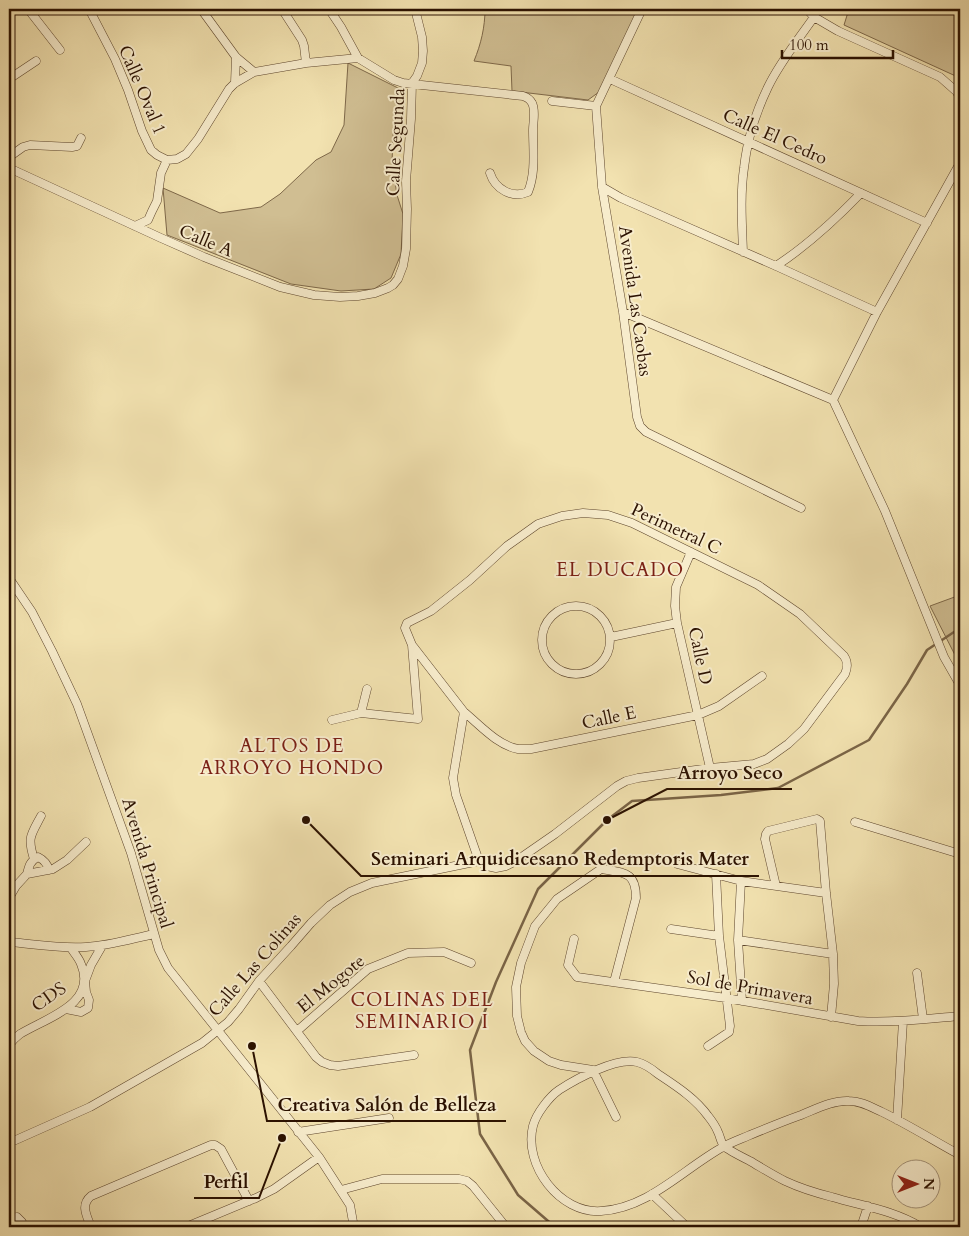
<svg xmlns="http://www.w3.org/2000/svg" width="969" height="1236" font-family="Cardo,serif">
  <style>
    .green { fill: #d0be92; stroke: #7e6849 }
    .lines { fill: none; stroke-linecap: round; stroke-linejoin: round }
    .stream { stroke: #7a6446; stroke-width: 2.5 }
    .minor-casing { stroke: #5d452c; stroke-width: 9 }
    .minor { stroke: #f7eccc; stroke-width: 8 }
    .labels { text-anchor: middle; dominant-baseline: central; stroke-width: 4; stroke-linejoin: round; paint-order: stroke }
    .street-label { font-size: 18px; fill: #2b1100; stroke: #f7eccc }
    .neighbourhood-label { font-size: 19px; letter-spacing: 1px; fill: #7a1f14; stroke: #f7eccc }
    .leader { fill: none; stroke: #2b1100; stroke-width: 2 }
    .callout-dot { fill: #2b1100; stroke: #f7eccc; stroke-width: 2 }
    .callout-label { font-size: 19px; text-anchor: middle; font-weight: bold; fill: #2b1100; stroke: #f7eccc; stroke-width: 4; stroke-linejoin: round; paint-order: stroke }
  </style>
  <rect width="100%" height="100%" fill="#f2e2b0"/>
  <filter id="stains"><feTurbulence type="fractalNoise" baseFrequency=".004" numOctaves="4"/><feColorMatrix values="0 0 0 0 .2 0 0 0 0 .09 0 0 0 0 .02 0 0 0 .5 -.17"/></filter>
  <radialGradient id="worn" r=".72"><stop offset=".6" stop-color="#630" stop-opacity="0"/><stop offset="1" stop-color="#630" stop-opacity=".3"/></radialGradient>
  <!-- green -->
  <path class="green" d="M 485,9 L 641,9 L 599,92 L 588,100 L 512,91 L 511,66 L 474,61 C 481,44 485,27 485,9 Z
    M 849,9 L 960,9 L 960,78 L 844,25 Z
    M 348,63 L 404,91 L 394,115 L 392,162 L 397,195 L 403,214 L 401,254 L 391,278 L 374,289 L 341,291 L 291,284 L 167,235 L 163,188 L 220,213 L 261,207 L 280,194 L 316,160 L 331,152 L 344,125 Z
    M 960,595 L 960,657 L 957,659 L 930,606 Z"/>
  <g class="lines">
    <!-- stream -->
    <path class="stream" d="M 555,1227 L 518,1195 L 480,1134 L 470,1050 L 496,982 L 538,889 L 607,820 L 632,801 L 721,795 L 778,788 L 869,740 L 907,684 L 927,650 L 960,628"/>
    <defs>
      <path id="minor" d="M 28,9 L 60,50
        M 89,9 L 115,59 L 128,90 L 142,131 L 151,150 L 157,155 L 167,160 L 161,173 L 157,201 L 152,211 L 148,220 L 135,226
        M 201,9 L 236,57 L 254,72
        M 282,9 L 302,40 L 304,46 L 306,63
        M 329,9 L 341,27 L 358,58
        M 642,9 L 596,106 L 599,147 L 602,187 L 623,312 L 637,417 L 640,426 L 646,432 L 801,508
        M 807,9 L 814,17 L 838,31 L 940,77 L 957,92 L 960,99
        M 358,58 L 394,80 L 403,83 L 523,96 C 526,97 530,99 532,103 C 536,110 533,122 533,130 C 533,150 536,173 528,192 C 512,199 495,189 490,173
        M 9,79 L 36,61
        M 610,79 L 927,223
        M 235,83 L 236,57
        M 552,101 L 596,106
        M 9,157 L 23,147 L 30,145 L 72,147 L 77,146 L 81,138
        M 167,160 L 177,159 L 186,154 L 198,139 L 229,89 L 235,83 L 254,72 L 306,63 L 358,58
        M 960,163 L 877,312 L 833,400 L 885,511 L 944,657 L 960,685
        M 9,168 L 161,238 L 204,257 L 280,287 L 314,295 L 340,297 L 358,296 L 375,293 L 388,288 L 393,285 L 398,279 L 403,266 L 406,249 L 407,209 L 406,181 L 411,119 L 412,83 L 417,76 L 422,63 L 423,51 L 422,37 L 415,9
        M 602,187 L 621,198 L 776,266 L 877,312
        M 743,252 C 742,224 740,195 744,168 C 747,140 756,112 768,87 C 780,62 798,40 814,17
        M 776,266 C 808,245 835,220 861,193
        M 623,312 L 833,400
        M 583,513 L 608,515 L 632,523 L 758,585 L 800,614 L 844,656 C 848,662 848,667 845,674 L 804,729 L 788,744 L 767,759 L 754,764 L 710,768 L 638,778 L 626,781 L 617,786 L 555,834 L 516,861 L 506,866 L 496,868 L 487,866 L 479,861 L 456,795 L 453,778 L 464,712 L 412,645 L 405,628 L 407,623 L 431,611 L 470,580 L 507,546 L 538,524 L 562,516 Z
        M 691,552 L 676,587 L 675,606 L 677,623 L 710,768
        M 9,578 L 32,612 L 52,651 L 77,704 L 131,853 L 159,950 L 168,968 L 319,1157 L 350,1205 L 353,1222 L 352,1227
        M542 640a34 34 0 1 1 68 0a34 34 0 1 1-68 0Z
        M 611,637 L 677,623
        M 464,712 C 480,725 497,745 518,749 C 522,749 527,749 531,749 L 698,715 L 719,706 L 762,676
        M 361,713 L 367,689
        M 332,720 L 361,713 L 418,719 L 412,645
        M 855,822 L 960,854
        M 34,859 C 27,837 31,835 41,816
        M 677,864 L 741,881 L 826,893
        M 27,874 C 29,866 30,861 38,857 C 44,860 47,863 49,870
        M 741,881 L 738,940 L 742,1001
        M 776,886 L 765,839 L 766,834 L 768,831 L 817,819 L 820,821 L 826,893 L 833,954 L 834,984 L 831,1017
        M 9,898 L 16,886 L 27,874 L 53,869 L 67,860 L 86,842
        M 671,929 L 719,936
        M 574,939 L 568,965 L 577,977 L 726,998 L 858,1021 C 892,1023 926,1019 960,1016
        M 738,940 L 833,954
        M 9,942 C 34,944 60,949 86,947 C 109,946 131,939 154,934
        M 917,973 L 923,1019
        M 259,981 L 316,1057 L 322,1062 L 330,1065 L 338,1066 L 414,1055
        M 66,1009 L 81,1012 L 88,1008 L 89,1000 L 86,992 L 85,981 L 91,965 L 102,946
        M 297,1031 L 368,969 L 408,953 L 444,952 L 471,963
        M 9,1045 C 12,1041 16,1037 20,1034 C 46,1018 98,1004 81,964 C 79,958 74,953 71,948
        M 708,1046 L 729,1032 L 730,1026 L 719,936 L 716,874
        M 593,1070 L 561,1065 L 549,1061 L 534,1051 L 525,1041 L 521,1032 L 517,1016 L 516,987 L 521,963 L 535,926 L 557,899 L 601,869 C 624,873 636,871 636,898 L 614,982
        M 593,1070 L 616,1117
        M 897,1120 L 903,1021
        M 298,1132 L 389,1118
        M 9,1143 L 90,1107 L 202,1043 L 228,1022 L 239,1009 L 259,981 L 291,946 L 311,923 L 330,905 L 350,892 L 372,883 L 479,861
        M 341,1190 L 382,1179 L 459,1179 L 467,1181 L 473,1186 L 506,1227
        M 652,1194 L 687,1227
        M 9,1219 L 17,1217 L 22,1222 L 23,1227
        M 91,1227 C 87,1216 80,1205 91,1196 L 211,1145 L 215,1145 L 221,1149 L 249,1201
        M 186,1227 L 256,1198 L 274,1189 L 319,1157
        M 861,1227 L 868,1206
        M 921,1227 C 893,1210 862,1206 832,1197 C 816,1193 800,1188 785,1181 C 773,1175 762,1168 750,1161 C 744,1158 728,1150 724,1146 C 721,1143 720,1136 718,1132 C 716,1127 712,1121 708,1116 C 695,1098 676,1086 658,1074 C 652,1069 645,1064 637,1062 C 616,1057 576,1079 559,1090 C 549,1097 536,1114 533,1126 C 523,1165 560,1214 601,1211 C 649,1208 683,1169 723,1147 C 732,1142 741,1139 750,1135 C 767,1128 784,1121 801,1115 C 816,1109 833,1100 849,1101 C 861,1101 871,1107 882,1112 C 909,1125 934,1141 960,1155"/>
    </defs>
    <!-- minor casing -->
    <use href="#minor" class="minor-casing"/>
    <!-- minor -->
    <use href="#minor" class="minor"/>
  </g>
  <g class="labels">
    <!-- street labels -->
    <g class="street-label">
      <text transform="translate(142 90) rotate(67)">Calle Oval 1</text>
      <text transform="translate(775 137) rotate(24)">Calle El Cedro</text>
      <text transform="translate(396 142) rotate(-87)">Calle Segunda</text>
      <text transform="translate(206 241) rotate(23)">Calle A</text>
      <text transform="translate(635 301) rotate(82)">Avenida Las Caobas</text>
      <text transform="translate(676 529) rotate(25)">Perimetral C</text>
      <text transform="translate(700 656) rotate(78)">Calle D</text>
      <text transform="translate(609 718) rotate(-12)">Calle E</text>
      <text transform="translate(147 863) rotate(73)">Avenida Principal</text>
      <text transform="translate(255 965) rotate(-49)">Calle Las Colinas</text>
      <text transform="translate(331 984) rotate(-39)">El Mogote</text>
      <text transform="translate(750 988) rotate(10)">Sol de Primavera</text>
      <text transform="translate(49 997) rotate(-35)">CDS</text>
    </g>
    <!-- neighbourhood labels -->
    <g class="neighbourhood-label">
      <text x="620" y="570">EL DUCADO</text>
      <text x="292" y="746">ALTOS DE<tspan x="292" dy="22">ARROYO HONDO</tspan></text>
      <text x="422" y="1000">COLINAS DEL<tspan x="422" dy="22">SEMINARIO I</tspan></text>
    </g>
  </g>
  <!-- callouts -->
  <path class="leader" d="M607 820L667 789H792M306 820L361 876H759M252 1046L267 1121H506M282 1138L259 1198H194"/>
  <g class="callout-dot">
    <circle cx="607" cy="820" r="5"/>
    <circle cx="306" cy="820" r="5"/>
    <circle cx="252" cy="1046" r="5"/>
    <circle cx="282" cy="1138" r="5"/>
  </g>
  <g class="callout-label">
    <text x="730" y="779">Arroyo Seco</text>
    <text x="560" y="865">Seminari Arquidicesano Redemptoris Mater</text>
    <text x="387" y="1111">Creativa Salón de Belleza</text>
    <text x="226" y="1188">Perfil</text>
  </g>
  <!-- margin -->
  <rect width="969" height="1236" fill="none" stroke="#f2e2b0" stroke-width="30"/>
  <rect x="10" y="10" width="949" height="1216" fill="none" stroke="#2b1100" stroke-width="2.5"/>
  <rect x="15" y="15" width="939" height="1206" fill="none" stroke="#2b1100"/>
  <!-- north arrow -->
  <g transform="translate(916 1184) rotate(90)"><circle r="24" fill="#f7eccc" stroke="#a5947a"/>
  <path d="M0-4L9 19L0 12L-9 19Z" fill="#8f2418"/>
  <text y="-8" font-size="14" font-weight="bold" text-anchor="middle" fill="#2b1100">N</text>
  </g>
  <!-- scale -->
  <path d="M782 50v8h111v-8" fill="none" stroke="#2b1100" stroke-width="2.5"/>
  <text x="789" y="50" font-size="15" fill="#2b1100" stroke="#f7eccc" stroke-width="4" paint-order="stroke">100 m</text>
  <rect width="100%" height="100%" filter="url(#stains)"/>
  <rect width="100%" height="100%" fill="url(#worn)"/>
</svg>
